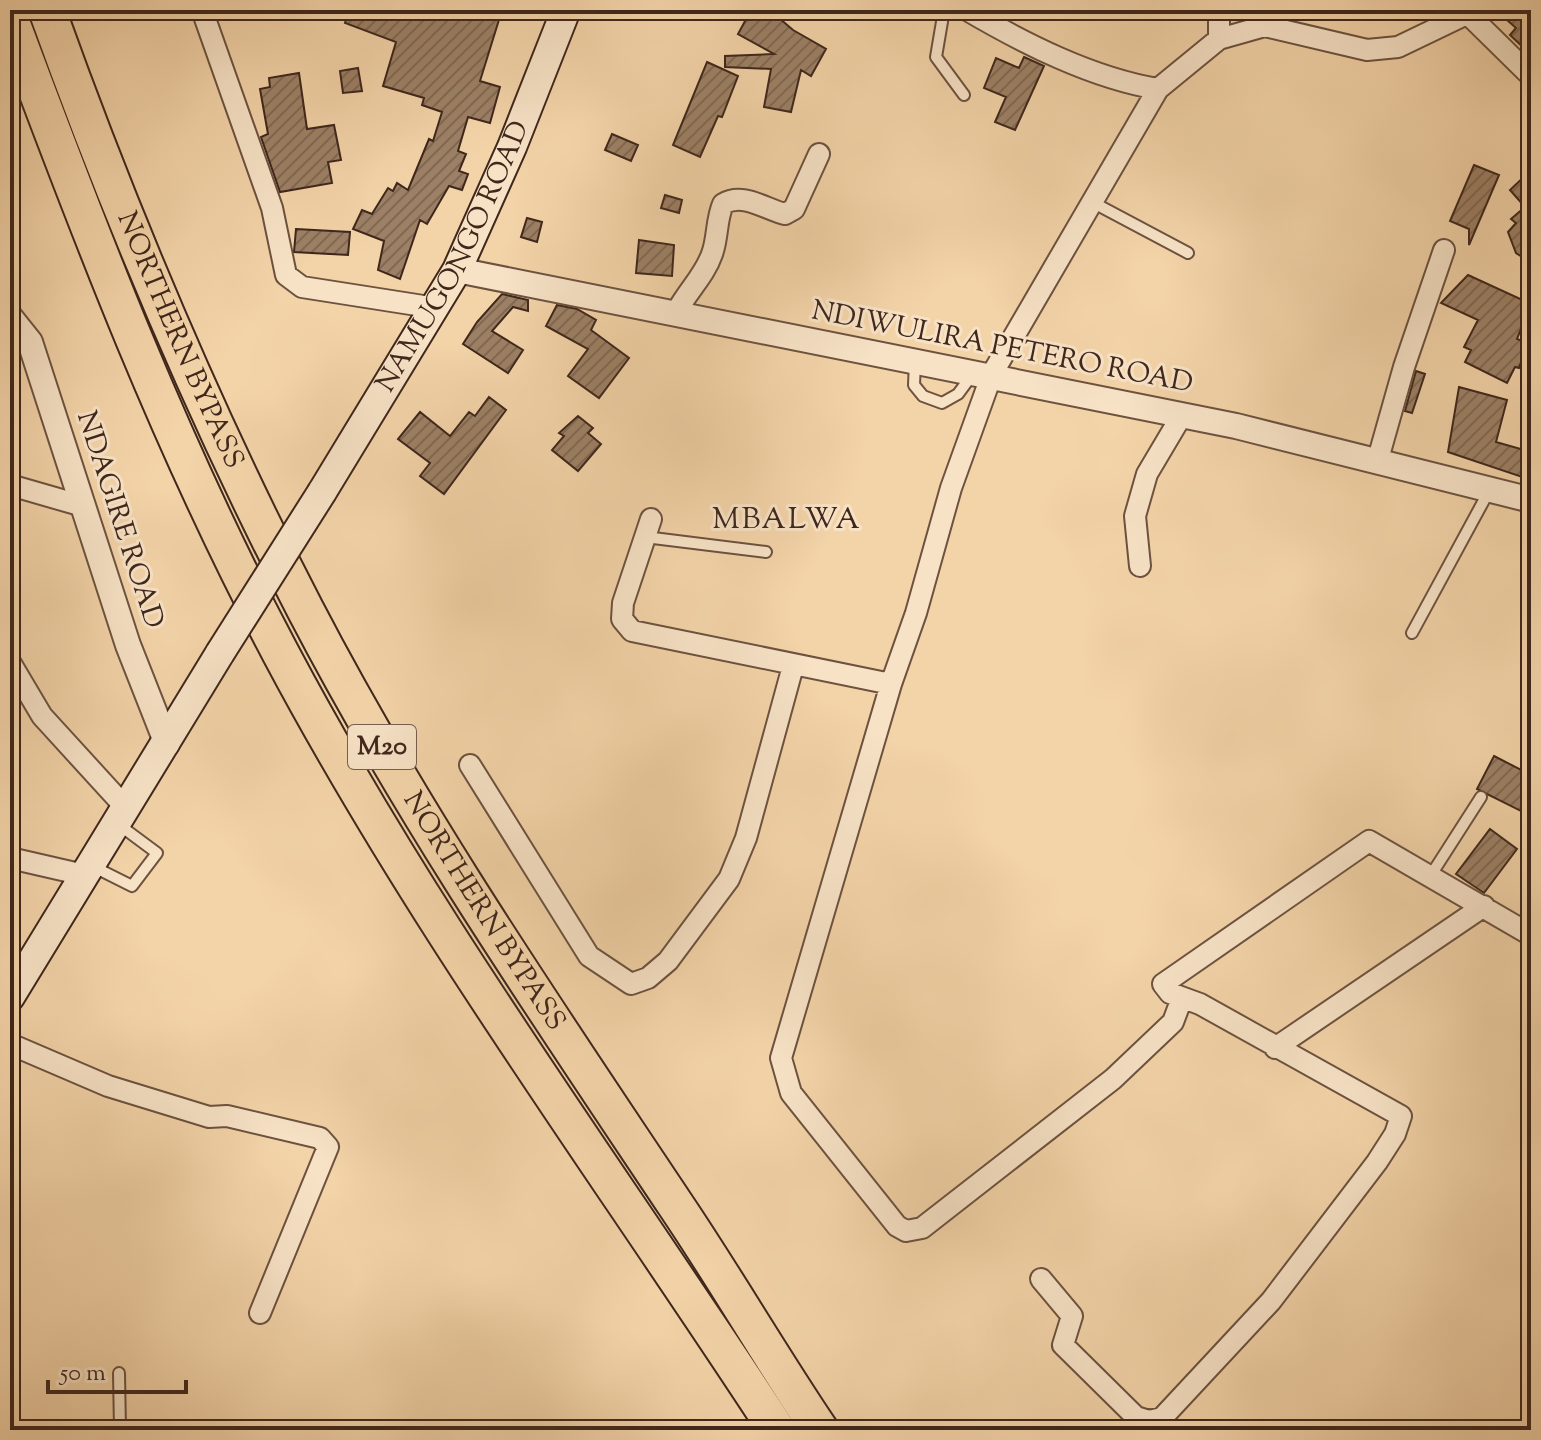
<svg xmlns="http://www.w3.org/2000/svg" width="1541" height="1440" font-family="'Sorts Mill Goudy',serif">
  <style>
    .building { fill: url(#building-hatch); stroke: #3f271c; stroke-width: 2 }
    .lines { fill: none; stroke-linecap: round; stroke-linejoin: round }
    .service-casing { stroke: #6c523f; stroke-width: 14 }
    .minor-casing { stroke: #6c523f; stroke-width: 24 }
    .tertiary-casing { stroke: #6c523f; stroke-width: 28 }
    .secondary-casing { stroke: #3f271c; stroke-width: 32 }
    .motorway-casing { stroke: #3f271c; stroke-width: 40 }
    .service { stroke: #f7e2c6; stroke-width: 10 }
    .minor { stroke: #f7e2c6; stroke-width: 20 }
    .tertiary { stroke: #f7e2c6; stroke-width: 24 }
    .secondary { stroke: #f7e2c6; stroke-width: 28 }
    .motorway { stroke: #f3d3a8; stroke-width: 36 }
    .secondary-bridge-casing { stroke: #3f271c; stroke-width: 32; stroke-linecap: butt }
    .secondary-bridge { stroke: #f7e2c6; stroke-width: 28 }
    .labels { text-anchor: middle; dominant-baseline: central; stroke-width: 6; stroke-linejoin: round; paint-order: stroke }
    .shield { fill: #f7e2c6; stroke: #765f4f; stroke-width: 2 }
    .shield-label { font-size: 26px; font-weight: bold; fill: #3f271c }
    .street-label { font-size: 28px; fill: #3f271c; stroke: #f7e2c6 }
    .neighbourhood-label { font-size: 30px; letter-spacing: 2px; fill: #3f271c; stroke: #f7e2c6 }
  </style>
  <defs>
    <pattern id="building-hatch" width="6" height="6" patternUnits="userSpaceOnUse" patternTransform="scale(2)"><rect width="6" height="6" fill="#9d8065"/><path d="M-1 1l2-2M0 6l6-6M5 7l2-2" fill="none" stroke="#816952"/></pattern>
  </defs>
  <rect width="100%" height="100%" fill="#f3d3a8"/>
  <filter id="stains"><feTurbulence type="fractalNoise" baseFrequency=".0025" numOctaves="4"/><feColorMatrix values="0 0 0 0 .2 0 0 0 0 .09 0 0 0 0 .02 0 0 0 .5 -.17"/></filter>
  <radialGradient id="worn" r=".72"><stop offset=".6" stop-color="#630" stop-opacity="0"/><stop offset="1" stop-color="#630" stop-opacity=".3"/></radialGradient>
  <!-- building -->
  <path class="building" d="M 349,10 L 392,10 L 419,20 L 423,10 L 502,10 L 480,81 L 500,87 L 490,123 L 468,117 L 458,151 L 466,154 L 459,171 L 468,174 L 462,190 L 449,186 L 427,224 L 420,220 L 400,279 L 378,270 L 384,241 L 353,229 L 362,210 L 372,214 L 388,188 L 393,191 L 397,183 L 408,190 L 429,139 L 433,141 L 442,112 L 422,105 L 424,98 L 383,86 L 396,42 L 345,23 Z
    M 751,10 L 783,10 L 779,18 L 793,30 L 826,49 L 811,76 L 801,70 L 791,112 L 764,107 L 771,69 L 725,67 L 725,56 L 774,54 L 738,34 Z
    M 1517,10 L 1531,10 L 1531,55 L 1510,35 L 1516,28 L 1507,20 Z
    M 1024,57 L 1044,66 L 1015,130 L 995,122 L 1006,97 L 984,88 L 996,58 L 1019,68 Z
    M 707,62 L 738,76 L 722,117 L 718,116 L 700,157 L 673,145 Z
    M 358,68 L 362,91 L 343,93 L 340,71 Z
    M 299,73 L 307,129 L 334,125 L 341,160 L 328,162 L 332,183 L 280,192 L 261,137 L 268,134 L 260,89 L 270,87 L 269,78 Z
    M 612,134 L 638,145 L 631,161 L 605,150 Z
    M 1474,165 L 1499,175 L 1469,245 L 1469,229 L 1450,221 Z
    M 1531,170 L 1531,263 L 1516,253 L 1508,232 L 1516,223 L 1511,219 L 1525,207 L 1510,190 Z
    M 665,195 L 682,200 L 679,213 L 661,208 Z
    M 527,218 L 542,222 L 537,242 L 521,237 Z
    M 296,229 L 350,232 L 348,255 L 294,252 Z
    M 639,240 L 674,245 L 672,276 L 636,273 Z
    M 1468,275 L 1531,304 L 1517,339 L 1528,343 L 1519,368 L 1515,367 L 1507,383 L 1465,362 L 1471,350 L 1464,347 L 1478,320 L 1441,303 Z
    M 502,294 L 528,300 L 528,311 L 513,307 L 492,331 L 523,350 L 508,373 L 463,344 L 477,322 Z
    M 557,305 L 577,309 L 596,320 L 591,330 L 629,358 L 599,398 L 568,376 L 588,349 L 546,326 Z
    M 1416,371 L 1425,374 L 1412,413 L 1405,411 Z
    M 1459,387 L 1507,400 L 1496,442 L 1531,452 L 1531,480 L 1448,452 Z
    M 489,397 L 506,410 L 444,494 L 420,476 L 430,463 L 398,439 L 420,412 L 450,436 L 469,412 L 475,416 Z
    M 578,416 L 593,428 L 588,433 L 601,444 L 578,471 L 552,450 L 564,436 L 559,433 Z
    M 1494,756 L 1531,775 L 1531,816 L 1477,789 Z
    M 1490,829 L 1517,849 L 1484,893 L 1456,874 Z"/>
  <g class="lines">
    <defs>
      <path id="service" d="M 944,10 L 936,57 L 964,95
        M 1092,202 L 1188,253
        M 915,361 L 914,385 L 923,396 L 942,403 L 958,394 L 972,375
        M 645,537 L 766,552
        M 1412,633 L 1489,491
        M 92,866 L 132,886 L 157,853 L 118,824
        M 1431,875 L 1481,797
        M 119,1373 L 120,1430"/>
      <path id="minor" d="M 202,10 L 272,208 L 286,275 L 302,287 L 436,308
        M 967,10 C 1025,44 1092,78 1158,89 L 1219,39 L 1265,26 L 1367,50 L 1398,47 L 1475,10
        M 1469,15 L 1531,76
        M 1219,39 L 1219,17 L 1224,10
        M 676,313 C 687,291 704,277 712,254 C 718,238 716,220 723,204 C 743,192 765,209 785,214 L 794,209 L 819,154
        M 1378,459 L 1404,367 L 1444,250
        M 10,485 L 83,506
        M 651,519 L 623,603 L 622,619 L 632,631 L 891,684 L 916,613 L 951,488 L 992,374 L 1158,89
        M 1140,566 L 1135,516 L 1147,474 L 1182,415
        M 10,662 L 42,716 L 126,808
        M 891,684 L 781,1058 L 791,1093 L 897,1226 L 906,1231 L 922,1228 L 1113,1079 L 1173,1022 L 1182,998
        M 470,765 L 589,956 L 631,984 L 648,978 L 668,961 L 729,879 L 746,838 L 793,666
        M 10,858 L 84,875
        M 10,1044 L 108,1086 L 209,1117 L 227,1116 L 320,1138 L 328,1147 L 260,1313
        M 1275,1048 L 1484,906
        M 1041,1279 L 1072,1316 L 1063,1345 L 1136,1417 L 1149,1421 L 1162,1418 L 1271,1301 L 1377,1162 L 1395,1134 L 1401,1116 L 1200,1004 L 1170,993 L 1163,984 L 1369,841 L 1531,935"/>
      <path id="tertiary" d="M 457,270 L 1236,426 L 1531,500
        M 10,317 L 30,342 L 128,645 L 167,744"/>
      <g id="secondary">
        <path id="s1" d="M 322,492 L 457,270 L 512,147 L 566,10"/>
        <path d="M 10,997 L 220,653"/>
      </g>
      <g id="motorway">
        <path id="s2" d="M 47,10 C 120,214 205,416 305,609 C 413,817 545,1009 675,1204 C 725,1278 770,1356 820,1430"/>
        <path d="M 10,19 C 91,236 171,447 280,652 C 424,924 609,1172 777,1430"/>
      </g>
    </defs>
    <!-- service casing -->
    <use href="#service" class="service-casing"/>
    <!-- minor casing -->
    <use href="#minor" class="minor-casing"/>
    <!-- tertiary casing -->
    <use href="#tertiary" class="tertiary-casing"/>
    <!-- secondary casing -->
    <use href="#secondary" class="secondary-casing"/>
    <!-- motorway casing -->
    <use href="#motorway" class="motorway-casing"/>
    <!-- service -->
    <use href="#service" class="service"/>
    <!-- minor -->
    <use href="#minor" class="minor"/>
    <!-- tertiary -->
    <use href="#tertiary" class="tertiary"/>
    <!-- secondary -->
    <use href="#secondary" class="secondary"/>
    <!-- motorway -->
    <use href="#motorway" class="motorway"/>
    <defs>
      <path id="secondary-bridge" d="M 220,653 L 322,492"/>
    </defs>
    <!-- secondary-bridge casing -->
    <use href="#secondary-bridge" class="secondary-bridge-casing"/>
    <!-- secondary-bridge -->
    <use href="#secondary-bridge" class="secondary-bridge"/>
  </g>
  <g class="labels">
    <!-- shield labels -->
    <rect class="shield" x="348" y="725" width="68" height="44" rx="6"/>
    <g class="shield-label">
      <text x="382" y="747">M20</text>
    </g>
    <!-- street labels -->
    <g class="street-label">
      <text stroke="none"><textPath href="#s1" startOffset="270">NAMUGONGO ROAD</textPath></text>
      <text stroke="none"><textPath href="#s2" startOffset="356">NORTHERN BYPASS</textPath></text>
      <text transform="translate(1002 348) rotate(11)">NDIWULIRA PETERO ROAD</text>
      <text transform="translate(119 520) rotate(72)">NDAGIRE ROAD</text>
      <text stroke="none"><textPath href="#s2" startOffset="1004">NORTHERN BYPASS</textPath></text>
    </g>
    <!-- neighbourhood labels -->
    <g class="neighbourhood-label">
      <text x="787" y="520">MBALWA</text>
    </g>
  </g>
  <!-- margin -->
  <rect width="1541" height="1440" fill="none" stroke="#f3d3a8" stroke-width="40"/>
  <rect x="12" y="12" width="1517" height="1416" fill="none" stroke="#3f271c" stroke-width="4"/>
  <rect x="20" y="20" width="1501" height="1400" fill="none" stroke="#3f271c" stroke-width="2"/>
  <!-- scale -->
  <path d="M48 1380v12h138v-12" fill="none" stroke="#3f271c" stroke-width="4"/>
  <text x="60" y="1380" font-size="24" fill="#3f271c" stroke="#f7e2c6" stroke-width="6" paint-order="stroke">50 m</text>
  <rect width="100%" height="100%" filter="url(#stains)"/>
  <rect width="100%" height="100%" fill="url(#worn)"/>
</svg>
